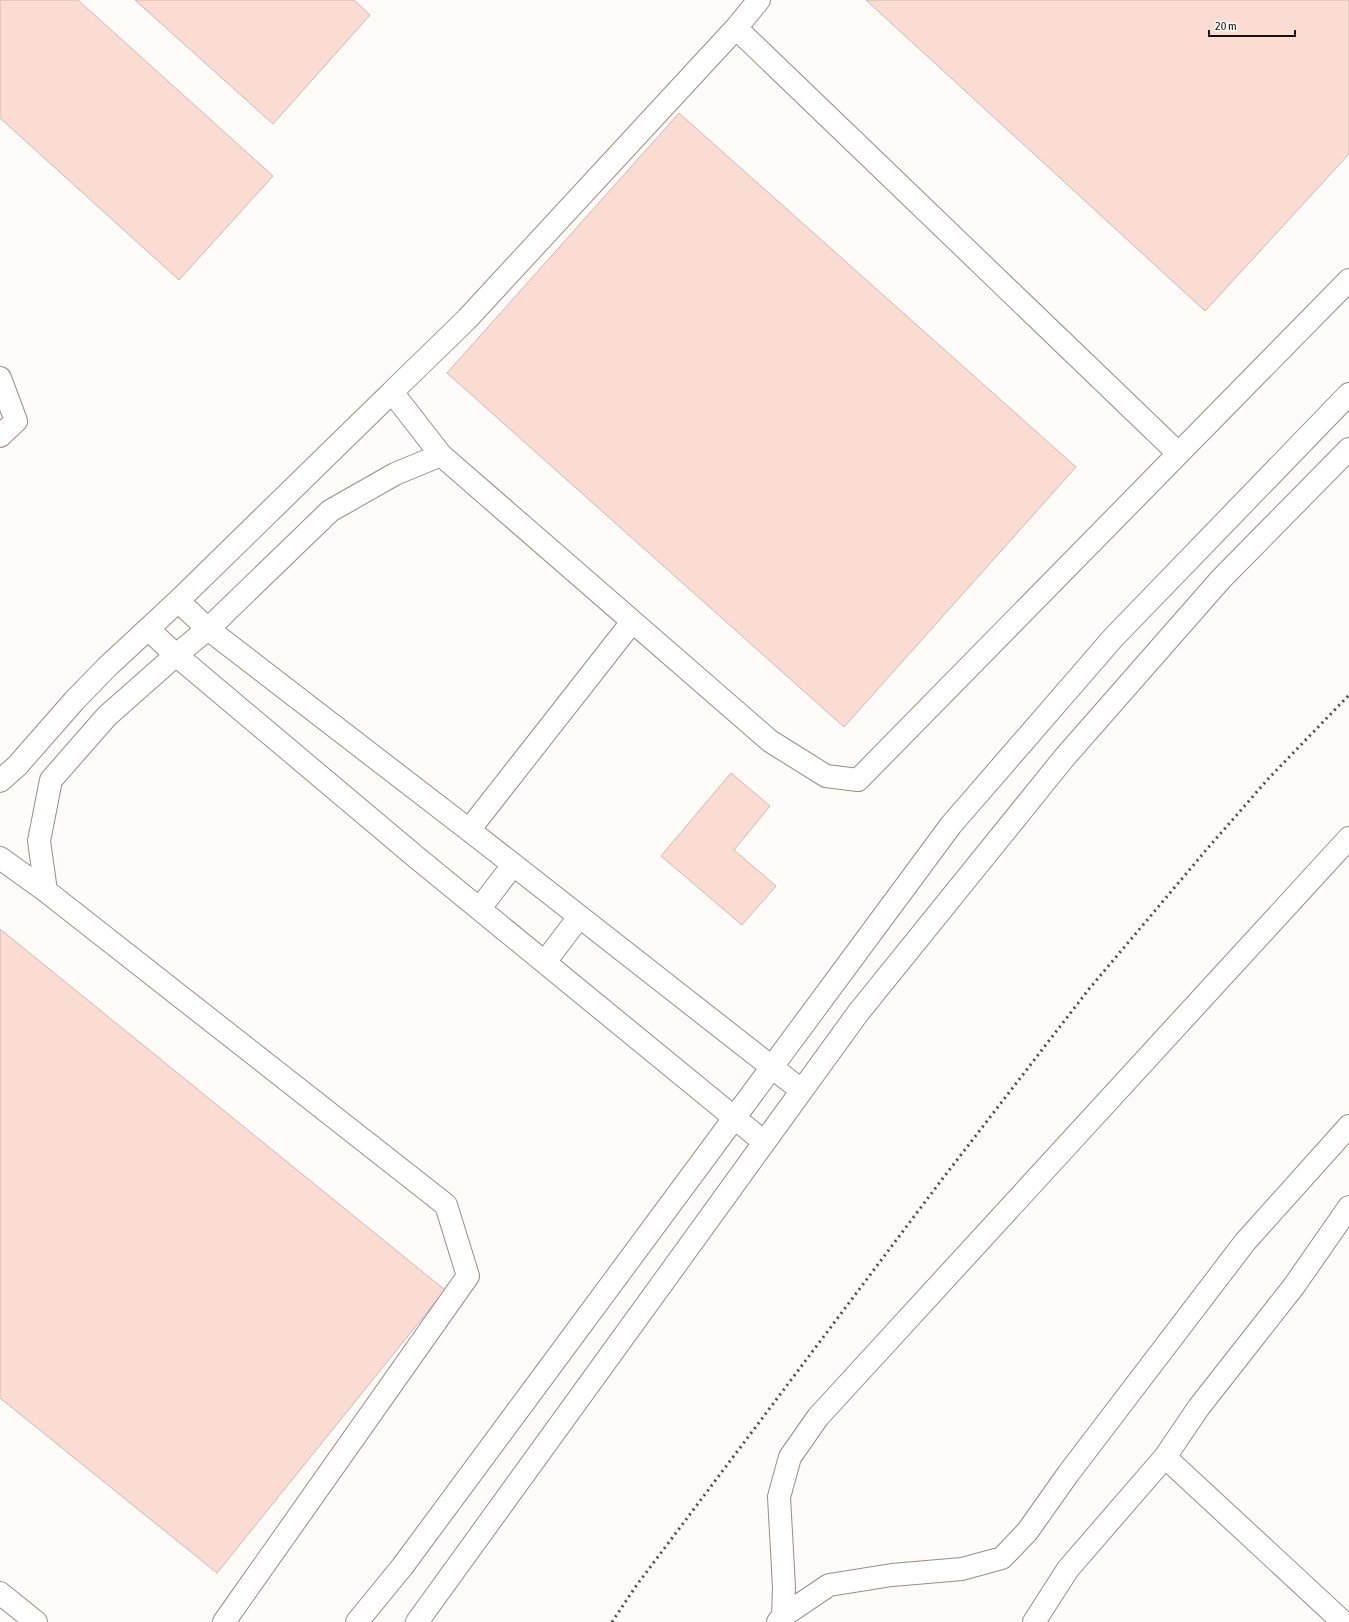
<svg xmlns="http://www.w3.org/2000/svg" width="1349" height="1622" font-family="'Asap Condensed',sans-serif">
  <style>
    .building { fill: #fbdcd2; stroke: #cbb9b3 }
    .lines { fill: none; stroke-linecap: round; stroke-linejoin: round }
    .minor-casing { stroke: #9c8b85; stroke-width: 24 }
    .minor { stroke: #fff; stroke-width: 22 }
    .rail { stroke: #504a48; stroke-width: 3; stroke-dasharray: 2 4; stroke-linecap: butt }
  </style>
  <rect width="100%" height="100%" fill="#fefbf9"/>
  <!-- building -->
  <path class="building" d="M 0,0 L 78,0 L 273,176 L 179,280 L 0,118 Z
    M 135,0 L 354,0 L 370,15 L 273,124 Z
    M 866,0 L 1349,0 L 1349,154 L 1205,311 Z
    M 679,113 L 1076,467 L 844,727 L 447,373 Z
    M 731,773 L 770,806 L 734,850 L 776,886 L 742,925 L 661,856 Z
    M 0,929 L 445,1290 L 217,1573 L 0,1398 Z"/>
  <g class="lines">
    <defs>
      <path id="minor" d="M 736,28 L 759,0
        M 0,378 L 16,421 L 0,436
        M 392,392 L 467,319 L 736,28 L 1178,453
        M 178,601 L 208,629 L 469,830 L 801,1090
        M 148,629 L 176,655 L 416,857 L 764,1142
        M 0,781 L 17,766 L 74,701 L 107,667 L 178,601 L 392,392 L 441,455
        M 469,830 L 632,622
        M 0,858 L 46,891 L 446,1205 L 468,1276 L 224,1622
        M 46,891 L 39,841 L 51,780 L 107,716 L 176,655 L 208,629 L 330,511 L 395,474 L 441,455 L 770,741 L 826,776 L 858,780 L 1349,280
        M 480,908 L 513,865
        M 545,962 L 579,917
        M 1165,1457 L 1343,1622
        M 0,1593 L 36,1622
        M 783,1616 L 829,1585 L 892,1575 L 962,1569 L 1002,1558 L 1027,1532 L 1068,1474 L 1245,1242 L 1349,1126
        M 357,1622 L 402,1567 L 951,825 L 1113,638 L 1349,394
        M 417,1622 L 858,1013 L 1064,758 L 1221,579 L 1349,449
        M 778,1622 L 783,1616 L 784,1587 L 779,1497 L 790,1457 L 818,1417 L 1349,838
        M 1034,1622 L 1068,1569 L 1165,1457 L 1199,1407 L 1294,1286 L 1349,1207"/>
    </defs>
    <!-- minor casing -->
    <use href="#minor" class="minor-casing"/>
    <!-- minor -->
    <use href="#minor" class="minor"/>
    <!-- rail -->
    <path class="rail" d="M 612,1622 L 636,1586 L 940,1182 L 1089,989 L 1207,849 L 1269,778 L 1349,695"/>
  </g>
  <!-- scale -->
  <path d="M1209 30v6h86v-6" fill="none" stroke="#150f0d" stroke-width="2"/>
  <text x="1215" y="30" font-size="12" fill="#150f0d" stroke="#fefbf9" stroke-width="3" paint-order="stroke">20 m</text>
</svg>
